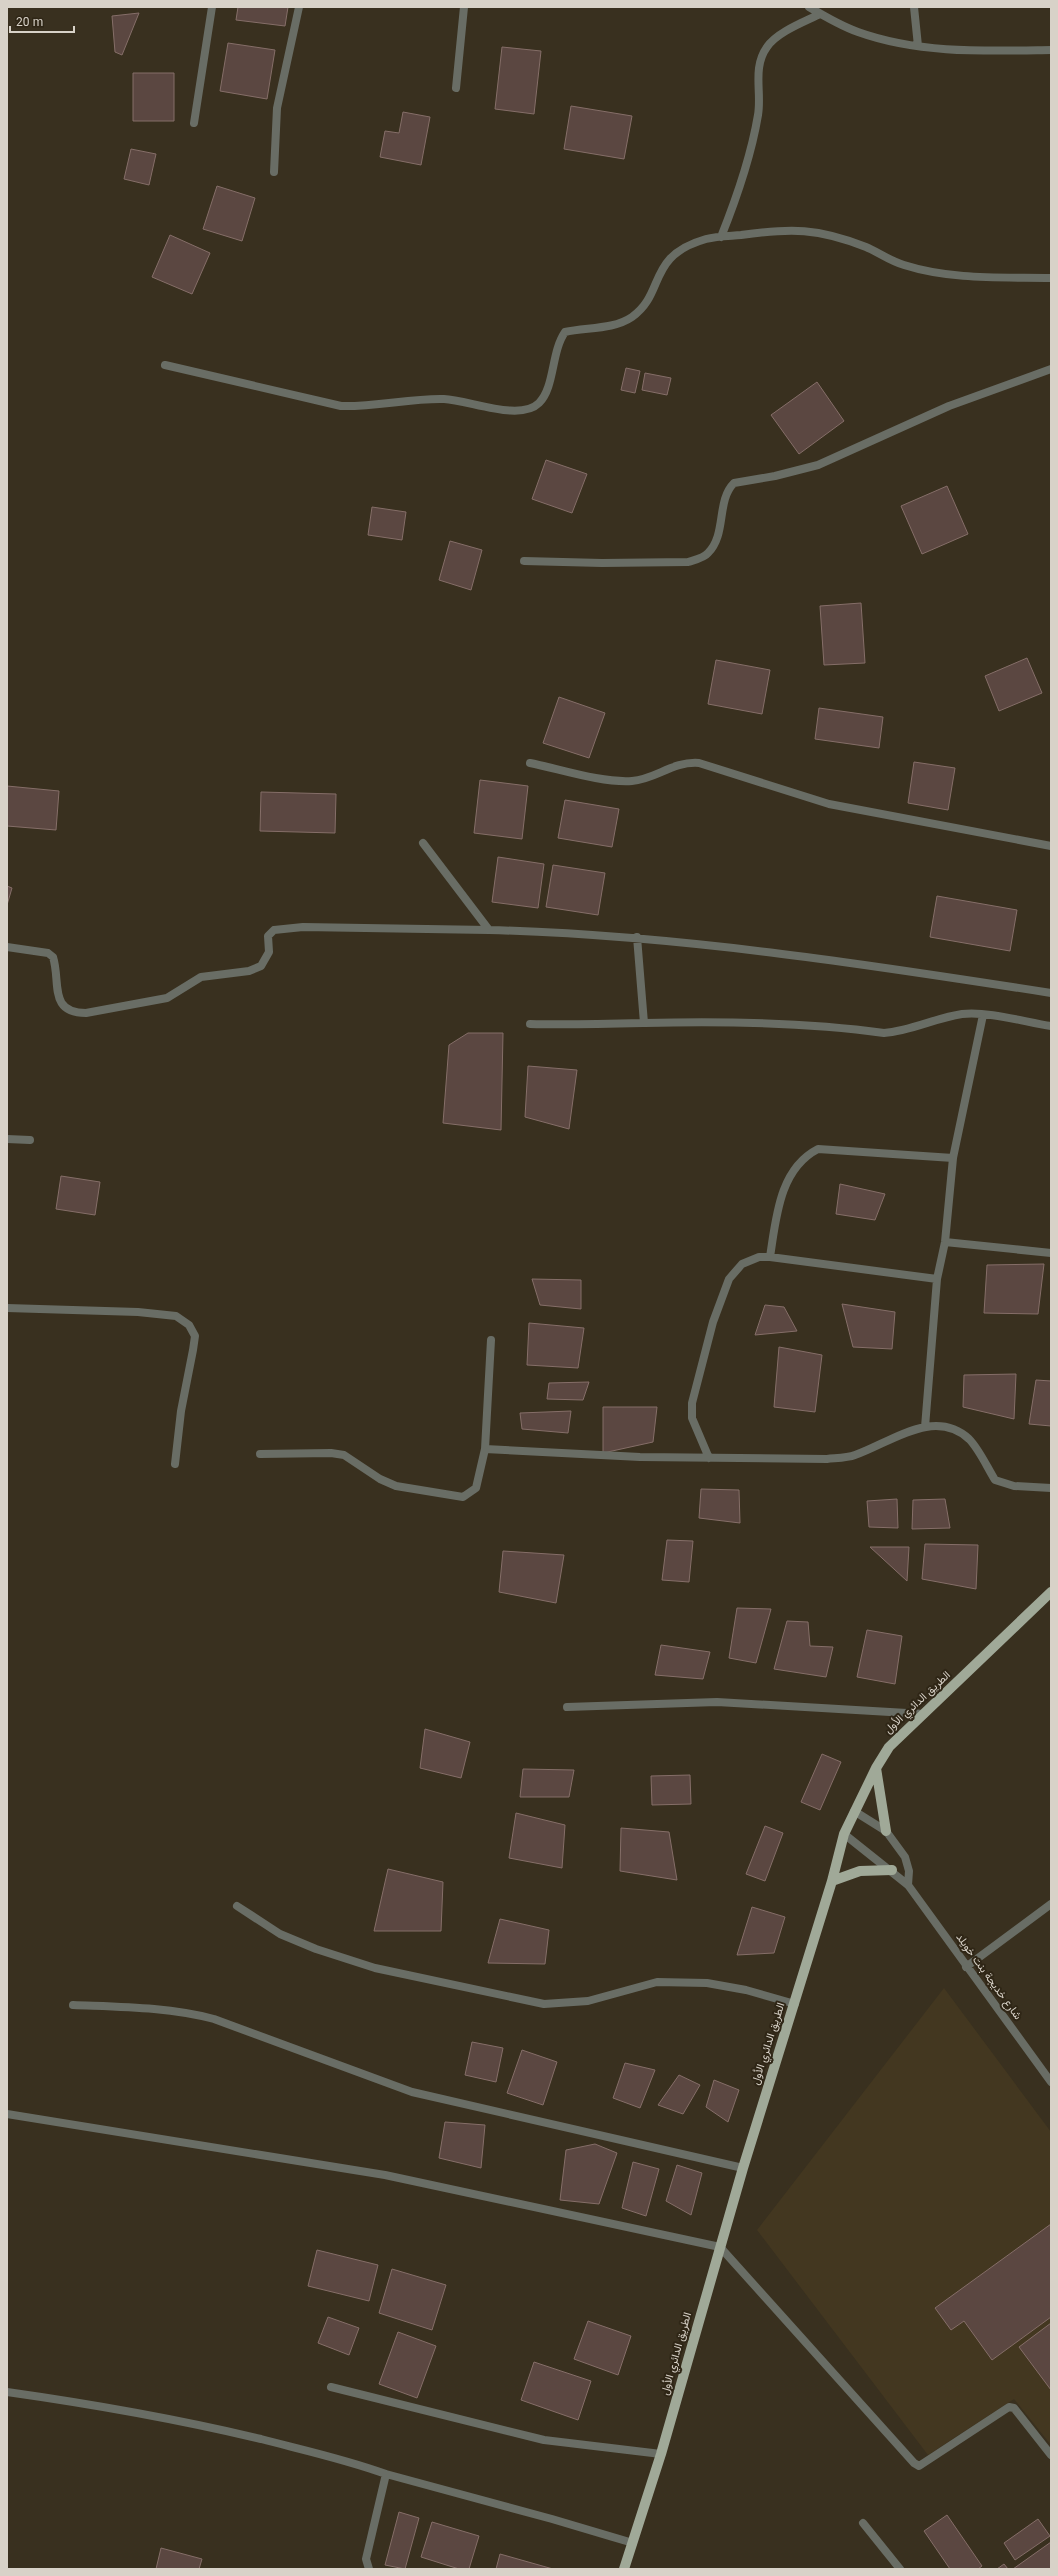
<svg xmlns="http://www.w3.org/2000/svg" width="1058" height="2576" font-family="Georgia,Vazirmatn,serif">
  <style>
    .built { fill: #433720 }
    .building { fill: #5b4741; stroke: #856e68 }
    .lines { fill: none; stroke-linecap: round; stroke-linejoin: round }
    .minor { stroke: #696d65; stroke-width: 8 }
    .primary { stroke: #a0a998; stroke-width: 10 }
    .labels { text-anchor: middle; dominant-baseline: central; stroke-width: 4; stroke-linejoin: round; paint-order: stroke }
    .street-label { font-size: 11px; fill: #d8d2c8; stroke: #2f2616 }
  </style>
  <rect width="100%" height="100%" fill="#39301f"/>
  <!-- built -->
  <path class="built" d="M 944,1988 L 1051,2132 L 1051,2445 L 1014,2399 L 928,2455 L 757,2230 Z"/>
  <!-- building -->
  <path class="building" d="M 238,7 L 288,7 L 285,26 L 236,20 Z
    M 139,13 L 122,55 L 115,52 L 112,16 Z
    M 228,43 L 275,50 L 267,99 L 220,91 Z
    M 502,47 L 541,51 L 534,114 L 495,109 Z
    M 133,73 L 174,73 L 174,121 L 133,121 Z
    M 571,106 L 632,116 L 624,159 L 564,149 Z
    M 403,112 L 430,117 L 421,165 L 380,157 L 385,131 L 399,133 Z
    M 131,149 L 156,154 L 149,185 L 124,179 Z
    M 217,186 L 255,198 L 242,241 L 203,229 Z
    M 170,235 L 210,253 L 192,294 L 152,277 Z
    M 626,368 L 640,371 L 635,393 L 621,390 Z
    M 645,373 L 671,378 L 667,395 L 642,390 Z
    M 817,382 L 844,421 L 799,454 L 771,415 Z
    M 546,460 L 587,474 L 572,513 L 532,499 Z
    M 947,486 L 968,534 L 922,554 L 901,506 Z
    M 372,507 L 406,512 L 402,540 L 368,535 Z
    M 450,541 L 482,550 L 471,590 L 439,580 Z
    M 861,603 L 865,663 L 824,665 L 820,606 Z
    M 1027,658 L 1042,693 L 999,711 L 985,676 Z
    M 716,660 L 770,670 L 762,714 L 708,704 Z
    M 559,697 L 605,713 L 589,758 L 543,743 Z
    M 819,708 L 883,717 L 879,748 L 815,739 Z
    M 914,762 L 955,768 L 948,810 L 908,803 Z
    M 480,780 L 528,786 L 522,839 L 474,833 Z
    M 7,786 L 59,791 L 56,830 L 7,826 Z
    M 261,792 L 336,794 L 335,833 L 260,831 Z
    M 565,800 L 619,809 L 612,847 L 558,838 Z
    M 498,857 L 544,864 L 538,908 L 492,902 Z
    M 553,865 L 605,873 L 598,915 L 546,907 Z
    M 7,886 L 12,888 L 7,905 Z
    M 937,896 L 1017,910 L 1010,951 L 930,937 Z
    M 468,1033 L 503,1033 L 501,1130 L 443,1123 L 449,1045 Z
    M 528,1066 L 577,1070 L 569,1129 L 525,1117 Z
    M 61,1176 L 100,1182 L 95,1215 L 56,1209 Z
    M 840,1184 L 885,1194 L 875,1220 L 836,1214 Z
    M 1044,1264 L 1038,1314 L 984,1313 L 987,1265 Z
    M 532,1279 L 581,1280 L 581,1309 L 540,1305 Z
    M 842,1304 L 895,1312 L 892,1349 L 853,1347 Z
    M 765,1305 L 784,1307 L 797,1331 L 755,1335 Z
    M 529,1323 L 584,1328 L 578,1368 L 527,1365 Z
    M 779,1347 L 822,1355 L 815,1412 L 774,1407 Z
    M 1016,1374 L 1014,1419 L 963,1407 L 964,1375 Z
    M 1036,1380 L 1051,1381 L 1051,1426 L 1029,1424 Z
    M 589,1382 L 583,1400 L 547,1399 L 549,1383 Z
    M 603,1407 L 657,1407 L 653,1442 L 603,1453 Z
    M 571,1411 L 568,1433 L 522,1429 L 520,1413 Z
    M 701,1489 L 739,1490 L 740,1523 L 699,1518 Z
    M 897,1499 L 898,1528 L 869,1527 L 867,1501 Z
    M 945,1499 L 950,1528 L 912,1529 L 913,1500 Z
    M 667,1540 L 693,1541 L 689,1582 L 662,1580 Z
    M 925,1544 L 978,1545 L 976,1589 L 922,1579 Z
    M 870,1547 L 909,1547 L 907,1581 Z
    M 503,1551 L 564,1555 L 556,1603 L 499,1592 Z
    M 737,1608 L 771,1609 L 756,1663 L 729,1658 Z
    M 787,1621 L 808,1622 L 810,1646 L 833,1647 L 826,1677 L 774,1669 Z
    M 867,1630 L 902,1636 L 895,1684 L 857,1677 Z
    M 661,1645 L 710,1652 L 703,1679 L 655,1675 Z
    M 425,1729 L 470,1742 L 461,1778 L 420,1768 Z
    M 822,1754 L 841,1762 L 820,1810 L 801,1802 Z
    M 523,1769 L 574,1770 L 569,1797 L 520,1797 Z
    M 690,1775 L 691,1804 L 652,1805 L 651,1776 Z
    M 516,1813 L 565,1825 L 562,1868 L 509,1858 Z
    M 765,1826 L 783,1833 L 765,1881 L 746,1874 Z
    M 621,1828 L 669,1832 L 677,1880 L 620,1871 Z
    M 388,1869 L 443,1882 L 441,1931 L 374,1931 Z
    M 752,1907 L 785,1917 L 774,1953 L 737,1955 Z
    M 500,1919 L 549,1930 L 545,1964 L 488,1963 Z
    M 472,2042 L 503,2048 L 496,2082 L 465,2075 Z
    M 522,2050 L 557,2062 L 543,2105 L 507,2093 Z
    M 625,2063 L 655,2070 L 640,2108 L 613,2098 Z
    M 679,2075 L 700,2085 L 683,2114 L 658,2105 Z
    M 714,2080 L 739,2090 L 728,2122 L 706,2107 Z
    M 445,2122 L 485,2125 L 481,2168 L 439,2158 Z
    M 595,2144 L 617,2153 L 599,2204 L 560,2200 L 566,2150 Z
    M 633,2162 L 659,2169 L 646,2216 L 622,2208 Z
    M 677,2165 L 702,2173 L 691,2215 L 666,2201 Z
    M 1051,2224 L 1051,2317 L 992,2360 L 964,2321 L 951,2330 L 935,2308 Z
    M 317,2250 L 378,2265 L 369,2301 L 308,2286 Z
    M 392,2269 L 446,2285 L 432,2330 L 379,2313 Z
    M 328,2317 L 359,2328 L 349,2355 L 318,2343 Z
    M 588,2321 L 631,2336 L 618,2375 L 574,2359 Z
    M 1051,2323 L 1051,2390 L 1019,2347 Z
    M 398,2332 L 436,2346 L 417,2398 L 379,2384 Z
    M 534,2362 L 591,2381 L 578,2420 L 521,2400 Z
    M 399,2512 L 419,2518 L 405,2569 L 385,2565 Z
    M 947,2515 L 982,2566 L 978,2569 L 950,2569 L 924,2531 Z
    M 1038,2519 L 1050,2536 L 1015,2560 L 1004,2543 Z
    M 432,2522 L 479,2536 L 469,2569 L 459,2569 L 421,2557 Z
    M 1051,2542 L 1051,2569 L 1013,2569 Z
    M 161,2548 L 202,2559 L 199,2569 L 156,2569 Z
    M 500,2554 L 553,2569 L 496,2569 Z
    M 1004,2564 L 1008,2569 L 997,2569 Z"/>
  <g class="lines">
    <!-- minor -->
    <path class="minor" d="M 809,7 C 824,16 841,26 858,32 C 919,54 987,51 1051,50
      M 914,7 L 918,46
      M 456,88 L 464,7
      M 194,123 L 212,7
      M 274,172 L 277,108 L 299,7
      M 721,237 C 737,197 751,157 758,115 C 762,92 752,68 767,47 C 777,32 804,22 820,14
      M 165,365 L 341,406 C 376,407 411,398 444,399 C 469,400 520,422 539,403 C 555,387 551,352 565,332 C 586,327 613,330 632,317 C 666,293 646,256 706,239 C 717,236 730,236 741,235 C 791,228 818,228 866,247 C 878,252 890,261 904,265 C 951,280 1002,277 1051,278
      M 524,561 L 602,563 L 688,562 C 694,560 704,558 708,553 C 727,534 716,501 734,483 L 775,476 L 818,465 L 949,406 L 1051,369
      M 530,763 C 560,769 601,783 632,781 C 656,779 673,761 699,763 L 829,804 L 1051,846
      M 423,843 L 489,930 C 677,935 865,964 1051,993
      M 637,937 L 644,1023
      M 7,947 L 48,953 L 53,957 C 61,982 48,1013 86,1013 L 167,998 L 201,977 L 249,971 L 261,966 L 269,952 L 268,936 L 274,930 L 303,927 L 489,930
      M 530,1024 C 568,1025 606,1024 645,1023 C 725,1021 805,1022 884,1033 C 911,1031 935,1018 962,1014 C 988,1011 1025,1022 1051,1026
      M 7,1139 L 30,1140
      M 945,1242 L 1051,1253
      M 770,1257 C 776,1219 779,1169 818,1149 L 953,1158
      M 7,1308 L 138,1312 L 176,1316 L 189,1325 L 195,1336 L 193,1350 L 181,1411 L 175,1464
      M 491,1340 L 485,1449 L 640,1457 L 827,1459 C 836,1458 847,1458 855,1455 C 890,1443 934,1407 969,1439 C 979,1449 987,1467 995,1480 L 1014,1486 L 1051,1488
      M 925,1427 L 937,1279 L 945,1242 L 953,1158 L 983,1015
      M 260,1454 L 331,1453 L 344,1455 L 380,1479 L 396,1486 L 463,1497 L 476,1488 L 485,1449
      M 709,1458 L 692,1418 L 692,1403 L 713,1322 L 729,1279 L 742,1264 L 759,1257 L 770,1257 L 937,1279
      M 567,1707 L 717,1702 L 924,1714
      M 854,1811 L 886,1831 L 905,1857 L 909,1871 L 908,1885
      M 844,1834 L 908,1885 L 1051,2082
      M 237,1906 L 280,1934 L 316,1949 L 375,1968 L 544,2004 L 588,2001 L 657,1982 L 707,1983 L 746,1990 L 795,2004
      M 966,1967 L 1051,1904
      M 73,2005 C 121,2007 168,2007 214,2019 L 412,2092 L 743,2168
      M 7,2114 L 385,2175 L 720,2247 L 914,2463 L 919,2466 L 1009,2407 L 1014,2408 L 1051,2455
      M 331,2387 L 544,2440 L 661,2454
      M 7,2392 C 92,2404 177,2419 261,2439 C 303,2450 345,2459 386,2474
      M 863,2523 L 900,2569
      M 369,2569 L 366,2559 L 386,2474 L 552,2519 L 633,2543"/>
    <!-- primary -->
    <path class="primary" d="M 876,1768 L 886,1831
      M 832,1881 L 860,1871 L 892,1870
      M 624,2569 L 661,2454 L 743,2168 L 832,1881 L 844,1834 L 876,1768 L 889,1747 L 1051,1592"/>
  </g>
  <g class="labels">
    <!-- street labels -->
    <g class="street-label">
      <text transform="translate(918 1703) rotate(-43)">الطريق الدائري الأول</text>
      <text transform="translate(988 1977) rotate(54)">شارع خديجة بنت خويلد</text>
      <text transform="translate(769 2044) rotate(-72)">الطريق الدائري الأول</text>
      <text transform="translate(677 2354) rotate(-74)">الطريق الدائري الأول</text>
    </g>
  </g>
  <!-- border -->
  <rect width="1058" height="2576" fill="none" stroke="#d8d2c8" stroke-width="16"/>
  <!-- scale -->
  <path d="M10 26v6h64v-6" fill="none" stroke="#d8d2c8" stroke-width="2"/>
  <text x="16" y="26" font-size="12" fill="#d8d2c8" stroke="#2f2616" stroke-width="3" paint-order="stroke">20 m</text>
</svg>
